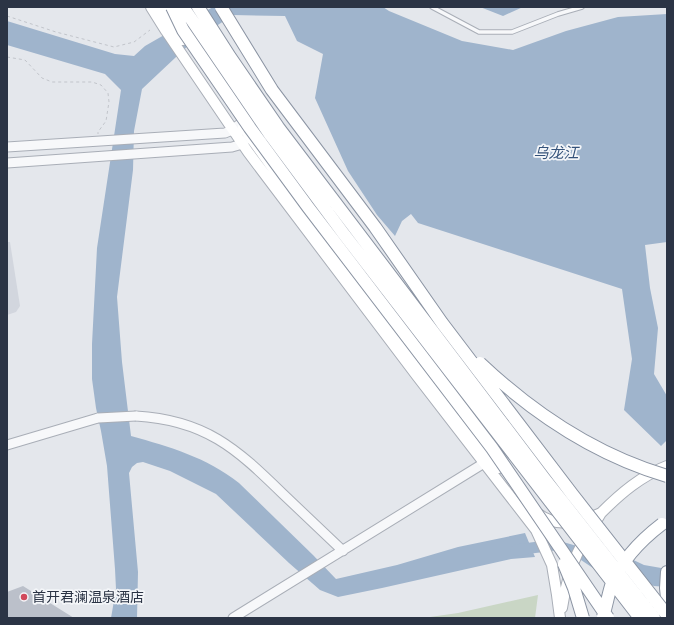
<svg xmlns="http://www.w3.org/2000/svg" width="674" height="625" font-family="Ubuntu,'Noto Sans SC',sans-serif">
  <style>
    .built { fill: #d2d6de }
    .green { fill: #c9d6c5 }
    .water { fill: #9fb4cc }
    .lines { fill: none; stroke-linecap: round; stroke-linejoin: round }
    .river { stroke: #9fb4cc; stroke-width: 11 }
    .building { fill: #bbc0ca }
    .service-casing { stroke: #a9aeb7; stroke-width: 5.5 }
    .tertiary-casing { stroke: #a9aeb7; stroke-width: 11 }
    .secondary-casing { stroke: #a9aeb7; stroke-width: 12 }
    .trunk-casing { stroke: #8b94a3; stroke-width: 14 }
    .path { stroke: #c2c5cb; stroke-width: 1; stroke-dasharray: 3 3; stroke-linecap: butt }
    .service { stroke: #f7f8fa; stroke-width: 3.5 }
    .tertiary { stroke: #f7f8fa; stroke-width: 9 }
    .secondary { stroke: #fff; stroke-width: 10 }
    .trunk { stroke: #fff; stroke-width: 12 }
    .tertiary-bridge-casing { stroke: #a9aeb7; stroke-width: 11; stroke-linecap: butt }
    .trunk-bridge-casing { stroke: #8b94a3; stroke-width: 14; stroke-linecap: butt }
    .tertiary-bridge { stroke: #f7f8fa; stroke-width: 9 }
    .trunk-bridge { stroke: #fff; stroke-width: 12 }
    .poi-dot { fill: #d1495b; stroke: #f4f6f9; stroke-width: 1.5 }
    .labels { text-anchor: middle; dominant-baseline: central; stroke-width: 3.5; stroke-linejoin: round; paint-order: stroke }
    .poi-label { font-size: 14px; fill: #2b3445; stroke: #f4f6f9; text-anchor: start }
    .water-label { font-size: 15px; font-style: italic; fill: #34527a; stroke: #f4f6f9 }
  </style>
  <rect width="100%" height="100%" fill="#e4e7ec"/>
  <!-- built -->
  <path class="built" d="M 7,242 L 10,242 L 20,306 L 16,312 L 7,315 Z"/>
  <!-- green -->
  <path class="green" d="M 538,595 L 535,618 L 423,618 L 458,613 Z"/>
  <!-- water -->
  <path class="water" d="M 213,7 L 383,7 L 389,11 L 462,41 L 513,50 L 566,31 L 618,17 L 667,14 L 667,242 L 645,245 L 650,288 L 658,328 L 654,374 L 667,396 L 667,440 L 661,446 L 624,410 L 632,359 L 622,289 L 418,223 L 411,214 L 402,221 L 395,236 L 377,215 L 348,171 L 315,98 L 323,54 L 297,41 L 285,16 L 233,15 L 192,42 L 142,89 L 134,131 L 133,170 L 117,297 L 122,362 L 131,436 C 170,447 206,457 239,483 L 313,555 L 336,579 L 397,565 L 458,547 L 525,533 L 535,557 L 511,559 L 382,588 L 338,597 L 320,590 L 289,563 L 216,494 L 170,471 L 143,462 L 137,463 L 132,467 L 129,473 L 138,572 L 137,618 L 111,618 L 116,589 L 115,569 L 107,466 L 101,431 L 96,408 L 92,379 L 92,344 L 97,248 L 121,90 L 105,74 L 7,45 L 7,21 L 115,54 L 134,56 L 145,46 Z
    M 480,7 L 523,7 L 503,16 Z
    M 594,544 L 608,548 L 644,565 L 667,569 L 667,587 L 654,586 L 622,573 L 593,568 L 578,558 Z"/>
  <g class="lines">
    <!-- river -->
    <path class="river" d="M 516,550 L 554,545 L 588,555"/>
  </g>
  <!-- building -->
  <path class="building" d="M 23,586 L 50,603 L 74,618 L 7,618 L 7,592 Z"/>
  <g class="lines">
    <defs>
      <path id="service" d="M 432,7 L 479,32 L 512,32 L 558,14 L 582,7"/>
      <path id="tertiary" d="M 7,147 L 225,133 L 230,131 L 240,124
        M 7,163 L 232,147 L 239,145 L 247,139
        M 136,416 C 205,420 236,448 283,494 C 303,513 323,532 343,551
        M 7,445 L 98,418
        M 233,618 L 489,460"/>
      <path id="secondary" d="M 151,7 L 166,31 L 248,152 L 417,376 L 536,530 L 552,565 L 557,595 L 560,618
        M 162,7 L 183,40
        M 243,127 L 328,245 L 499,468
        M 537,513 C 558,529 579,523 601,513
        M 598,518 L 601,513 C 621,493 641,476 667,466
        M 562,608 C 566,583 572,560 585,539"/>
      <path id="trunk" d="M 667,572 L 666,588 L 667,598"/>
    </defs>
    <!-- service casing -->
    <use href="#service" class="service-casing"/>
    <!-- tertiary casing -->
    <use href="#tertiary" class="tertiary-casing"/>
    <!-- secondary casing -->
    <use href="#secondary" class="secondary-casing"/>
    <!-- trunk casing -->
    <use href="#trunk" class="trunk-casing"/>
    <!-- path -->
    <path class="path" d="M 7,16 L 56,32 L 114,47 L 134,42 L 150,30
      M 7,57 L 25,60 L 42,78 L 52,82 L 92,82 L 101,85 L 108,93 L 109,102 L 106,121 L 98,132 L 98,134"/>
    <!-- service -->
    <use href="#service" class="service"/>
    <!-- tertiary -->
    <use href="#tertiary" class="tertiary"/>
    <!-- secondary -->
    <use href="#secondary" class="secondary"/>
    <!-- trunk -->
    <use href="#trunk" class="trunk"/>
    <defs>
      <path id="tertiary-bridge" d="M 98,418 L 136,416"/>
      <path id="trunk-bridge" d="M 172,7 L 183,30 L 250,128 L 308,207 L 492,448 L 608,618
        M 183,7 L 271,136 L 343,233 L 640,618
        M 198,7 L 230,57 L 278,127 L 544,478 L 654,618
        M 221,7 L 272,90 L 375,227 L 442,323 L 572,494 L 667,615
        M 480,363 C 534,414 596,455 667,476
        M 564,564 L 574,588 L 583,618
        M 603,617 C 606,607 608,596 611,586 C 621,561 641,540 662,524"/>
    </defs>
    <!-- tertiary-bridge casing -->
    <use href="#tertiary-bridge" class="tertiary-bridge-casing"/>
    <!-- trunk-bridge casing -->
    <use href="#trunk-bridge" class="trunk-bridge-casing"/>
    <!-- tertiary-bridge -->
    <use href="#tertiary-bridge" class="tertiary-bridge"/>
    <!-- trunk-bridge -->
    <use href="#trunk-bridge" class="trunk-bridge"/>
  </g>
  <!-- markers -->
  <circle class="poi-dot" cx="24" cy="597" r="4"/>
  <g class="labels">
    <!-- poi labels -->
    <g class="poi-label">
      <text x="32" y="597">首开君澜温泉酒店</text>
    </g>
    <!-- water labels -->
    <g class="water-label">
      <text x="556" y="152">乌龙江</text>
    </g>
  </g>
  <!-- border -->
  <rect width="674" height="625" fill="none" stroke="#2b3445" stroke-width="16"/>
</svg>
